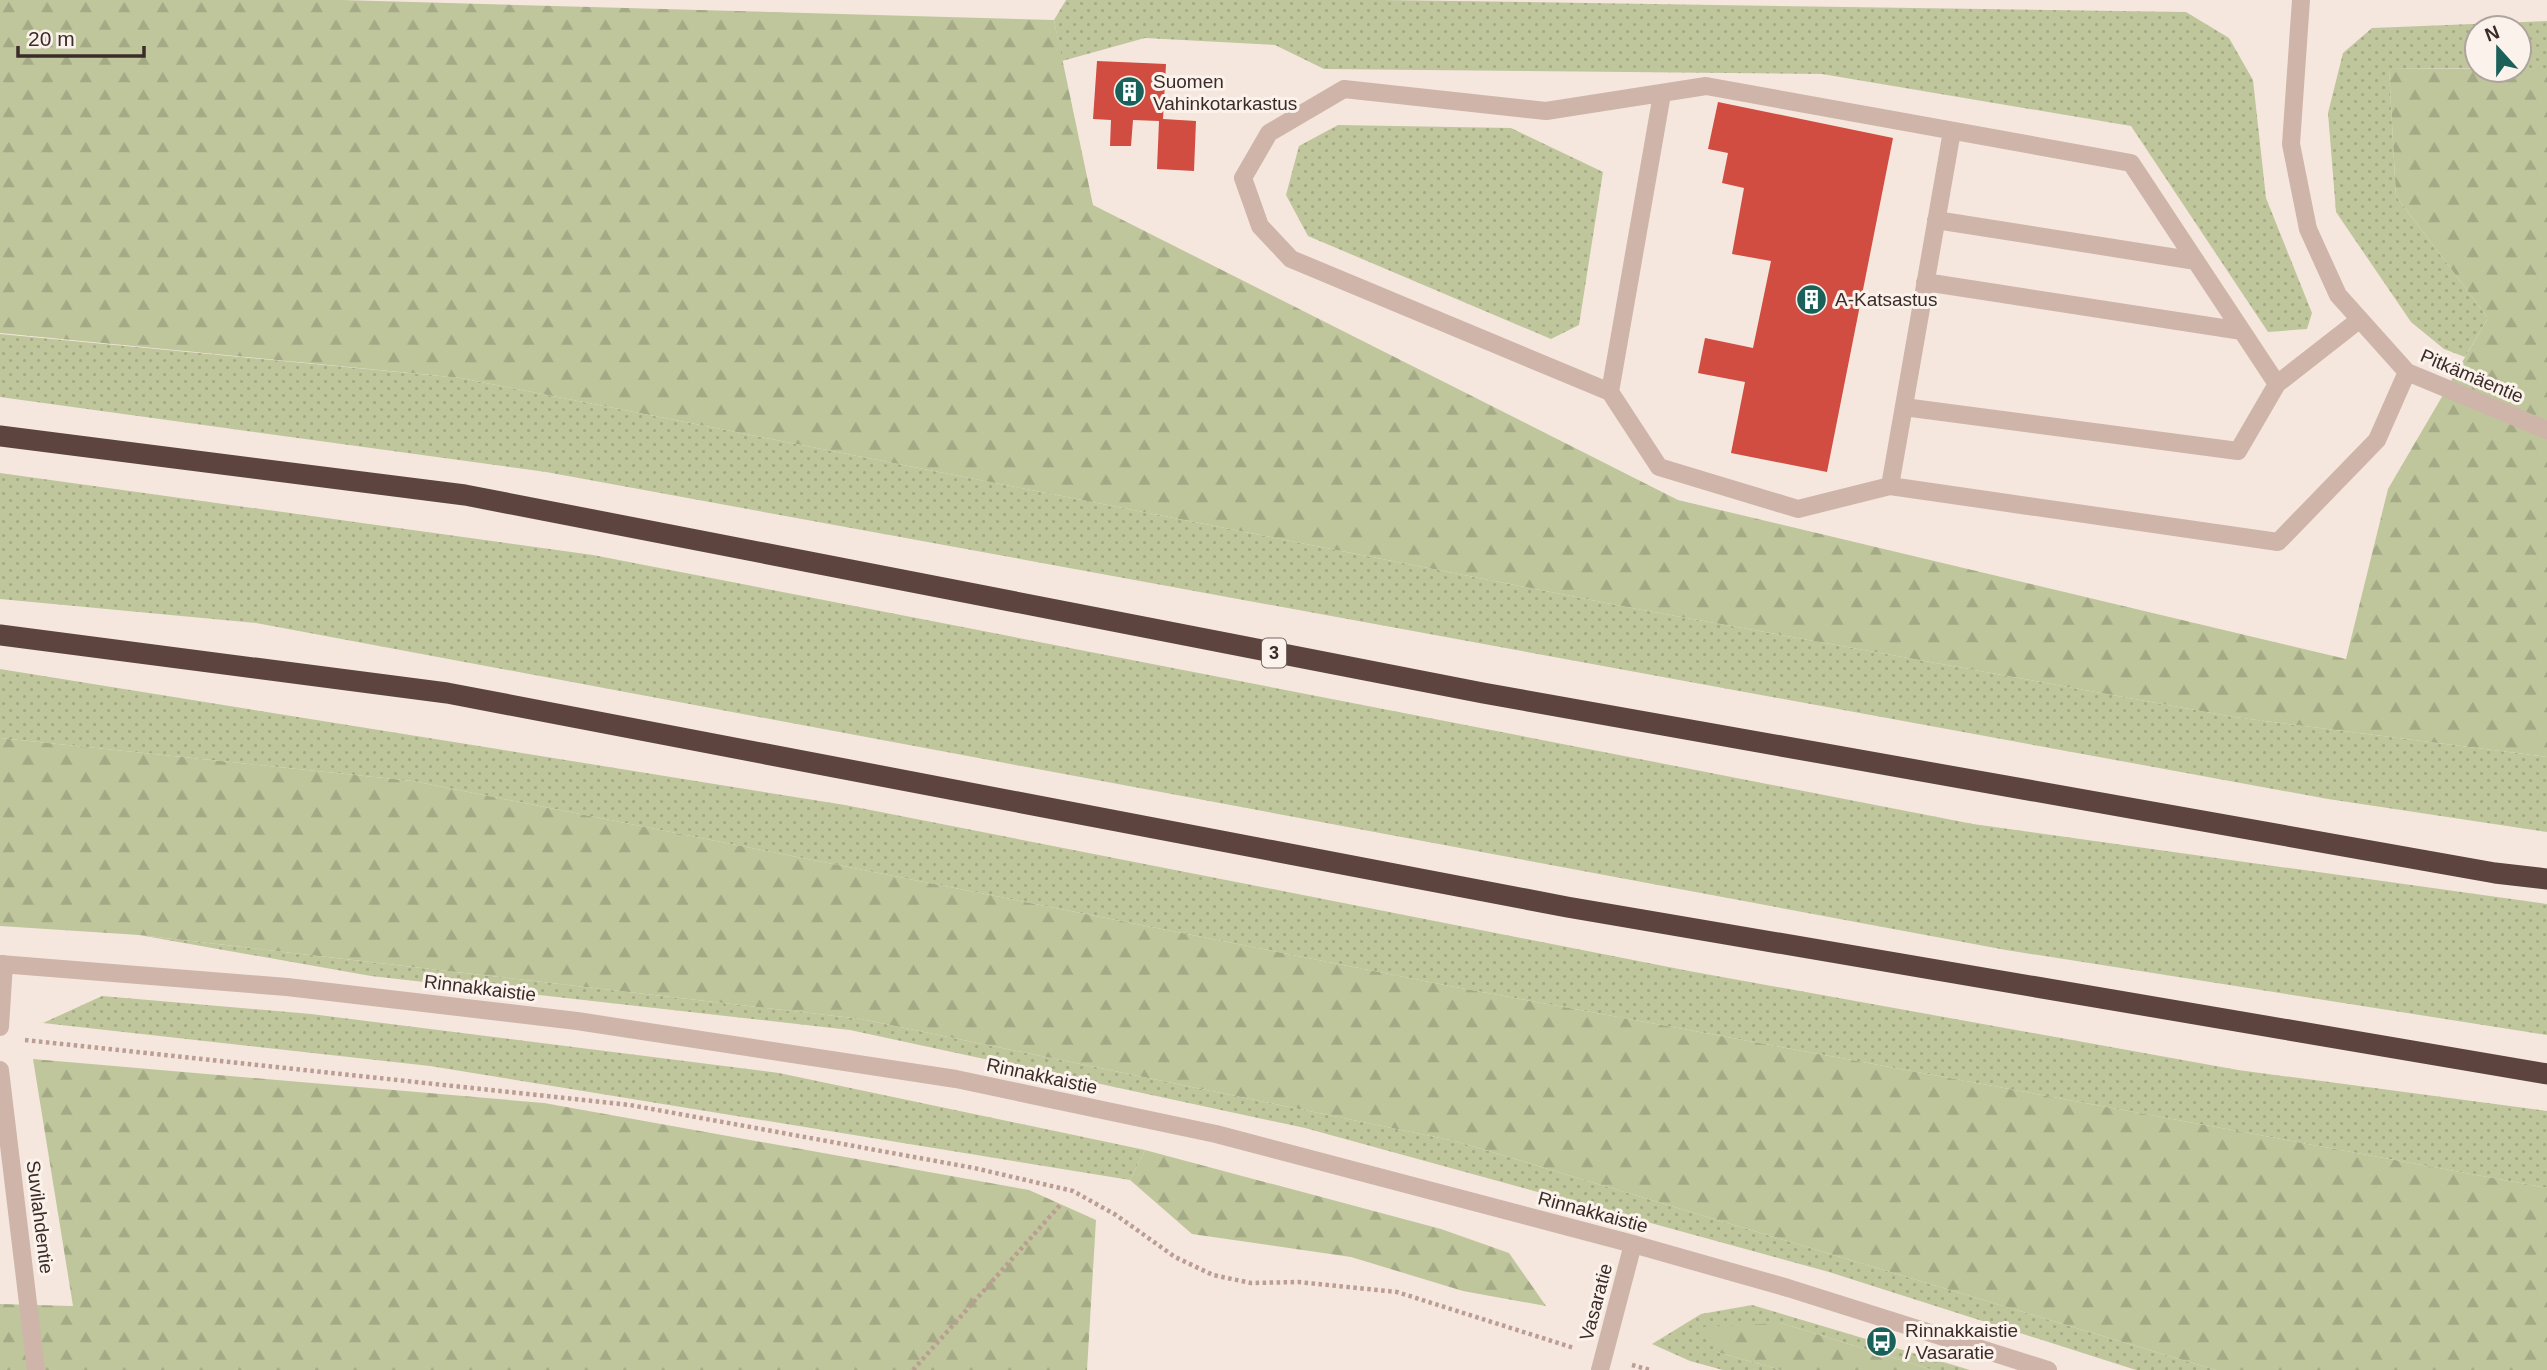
<svg xmlns="http://www.w3.org/2000/svg" width="2547" height="1370" font-family="Helvetica,sans-serif">
  <style>
    .grass { fill: url(#grass-dots) }
    .forest { fill: url(#forest-firs) }
    .building { fill: #d14c41 }
    .lines { fill: none; stroke-linecap: round; stroke-linejoin: round }
    .path { stroke: #bb9d93; stroke-width: 4.5; stroke-dasharray: 3.5 3.5; stroke-linecap: butt }
    .minor { stroke: #cfb4a9; stroke-width: 18 }
    .highway { stroke: #5d443f; stroke-width: 21 }
    .labels { text-anchor: middle; dominant-baseline: central; stroke-width: 6; stroke-linejoin: round; paint-order: stroke }
    .shield { fill: #fcf2ec; stroke: #756764; stroke-width: 2 }
    .shield-label { font-size: 18px; font-weight: bold; fill: #3b2c29 }
    .poi-label { font-size: 19px; fill: #3b2c29; stroke: #fcf2ec; text-anchor: start }
    .street-label { font-size: 19px; fill: #3b2c29; stroke: #fcf2ec }
  </style>
  <defs>
    <pattern id="grass-dots" width="8" height="8" patternUnits="userSpaceOnUse" patternTransform="scale(1.75)"><rect width="8" height="8" fill="#bfc69c"/><path d="M2 2h.1M6 6h.1" fill="none" stroke="#a5aa86" stroke-width="1.8" stroke-linecap="round"/></pattern>
    <pattern id="forest-firs" width="22" height="20" patternUnits="userSpaceOnUse" patternTransform="scale(1.75)"><rect width="22" height="20" fill="#bfc69c"/><path d="M5 1l3.5 6h-7zM16 11l3.5 6h-7z" fill="#a5aa86"/></pattern>
  </defs>
  <rect width="100%" height="100%" fill="#f5e7de"/>
  <!-- grass -->
  <path class="grass" d="M 1066,0 L 1384,0 L 2186,12 L 2229,38 L 2253,80 L 2266,198 L 2312,313 L 2307,329 L 2268,332 L 2131,126 L 1822,74 L 1324,69 L 1275,45 L 1145,38 L 1062,61 L 1054,20 Z
    M 2547,21 L 2547,68 L 2519,68 L 2519,28 L 2477,28 L 2477,68 L 2389,69 L 2396,196 L 2488,318 L 2465,357 L 2444,349 L 2411,322 L 2336,212 L 2328,113 L 2343,53 L 2372,28 Z
    M 1338,125 L 1511,128 L 1603,172 L 1579,325 L 1551,339 L 1308,236 L 1286,195 L 1299,146 Z
    M 0,334 L 461,378 L 1637,609 L 2234,717 L 2547,757 L 2547,832 L 2328,799 L 546,472 L 0,397 Z
    M 0,473 L 593,555 L 1973,824 L 2547,904 L 2547,1035 L 2006,950 L 256,623 L 0,599 Z
    M 0,669 L 845,805 L 1689,971 L 2238,1070 L 2547,1111 L 2547,1188 L 1455,987 L 413,781 L 0,738 Z
    M 139,935 L 861,1019 L 1455,1141 L 2216,1370 L 2136,1370 L 1829,1272 L 1305,1128 L 850,1030 L 371,976 Z
    M 102,996 L 311,1014 L 779,1073 L 1145,1150 L 1130,1180 L 430,1066 L 43,1023 Z
    M 1752,1305 L 1970,1370 L 1933,1370 L 1781,1323 L 1717,1352 L 1781,1370 L 1723,1370 L 1690,1361 L 1652,1344 L 1701,1314 Z"/>
  <!-- forest -->
  <path class="forest" d="M 0,0 L 342,0 L 1054,20 L 1093,205 L 1678,500 L 2346,659 L 2388,489 L 2488,318 L 2396,196 L 2389,69 L 2547,68 L 2547,757 L 2234,717 L 1637,609 L 461,378 L 0,333 Z
    M 0,738 L 413,781 L 1455,987 L 2547,1188 L 2547,1370 L 2216,1370 L 1455,1141 L 861,1019 L 139,935 L 0,926 Z
    M 33,1059 L 544,1103 L 1029,1190 L 1096,1220 L 1087,1370 L 0,1370 L 0,1304 L 73,1306 Z
    M 1145,1150 L 1441,1229 L 1509,1253 L 1546,1306 L 1463,1291 L 1351,1257 L 1192,1234 L 1130,1180 Z
    M 1781,1323 L 1933,1370 L 1781,1370 L 1717,1352 L 1702,1327 Z"/>
  <!-- building -->
  <path class="building" d="M 1097,61 L 1166,64 L 1163,119 L 1196,121 L 1194,171 L 1157,169 L 1159,121 L 1133,120 L 1131,146 L 1110,146 L 1111,120 L 1093,119 Z
    M 1718,102 L 1893,138 L 1827,472 L 1731,453 L 1745,382 L 1698,373 L 1705,338 L 1753,348 L 1771,261 L 1732,254 L 1744,188 L 1722,183 L 1728,153 L 1708,149 Z"/>
  <g class="lines">
    <!-- path -->
    <path class="path" d="M 25,1040 L 630,1105 L 974,1168 L 1073,1191 L 1116,1215 L 1175,1257 L 1213,1275 L 1251,1283 L 1298,1282 L 1397,1292 L 1574,1348
      M 1632,1365 L 1650,1370
      M 913,1370 L 1061,1204"/>
    <!-- minor -->
    <path class="minor" d="M 2301,0 L 2291,144 L 2308,229 L 2338,295 L 2407,372 L 2547,430
      M 1936,220 L 2196,261
      M 1925,282 L 2242,331
      M 2359,320 L 2277,384 L 2131,163 L 1706,86 L 1546,111 L 1344,89 L 1269,133 L 1243,178 L 1260,226 L 1291,259 L 1610,392 L 1659,467 L 1798,509 L 1890,486 L 2278,542 L 2377,440 L 2407,372
      M 1610,392 L 1662,94
      M 1904,407 L 2238,451 L 2277,384
      M 1890,486 L 1952,131
      M 0,964 L 287,987 L 577,1021 L 956,1079 L 1216,1134 L 1633,1244 L 1788,1288 L 2048,1370
      M 0,1027 L 4,964
      M 0,1070 L 36,1370
      M 1600,1370 L 1633,1244"/>
    <!-- highway -->
    <path class="highway" d="M 0,436 L 465,495 L 1483,693 L 2495,873 L 2547,879
      M 0,635 L 447,693 L 1567,907 L 2547,1074"/>
  </g>
  <!-- icons -->
  <defs>
    <symbol id="building-disc" viewBox="-11 -11 22 22"><circle r="9.5" fill="#1a615a" stroke="#fcf2ec"/><path d="M-4-6H4V6H1V3H-1V6H-4ZM-2.5-4.3h1.7v1.8h-1.7ZM.8-4.3h1.7v1.8H.8ZM-2.5-1h1.7V.8h-1.7ZM.8-1h1.7V.8H.8Z" fill="#fff"/></symbol>
    <symbol id="bus-disc" viewBox="-11 -11 22 22"><circle r="9.5" fill="#1a615a" stroke="#fcf2ec"/><path d="M-5-6H5V4H4V6H2V4H-2V6H-4V4H-5ZM-3.5-4V0h7V-4ZM-3.5 1.2v1.5H-2V1.2ZM2 1.2v1.5H3.5V1.2Z" fill="#fff"/></symbol>
  </defs>
  <g fill-rule="evenodd">
    <use href="#building-disc" x="1112" y="74" width="35" height="35"/>
    <use href="#building-disc" x="1794" y="282" width="35" height="35"/>
    <use href="#bus-disc" x="1864" y="1324" width="35" height="35"/>
  </g>
  <g class="labels">
    <!-- shield labels -->
    <rect class="shield" x="1262" y="638.5" width="24" height="29" rx="5"/>
    <g class="shield-label">
      <text x="1274" y="653">3</text>
    </g>
    <!-- poi labels -->
    <g class="poi-label">
      <text x="1153" y="81">Suomen<tspan x="1153" dy="22">Vahinkotarkastus</tspan></text>
      <text x="1835" y="299">A-Katsastus</text>
      <text x="1905" y="1330">Rinnakkaistie<tspan x="1905" dy="22">/ Vasaratie</tspan></text>
    </g>
    <!-- street labels -->
    <g class="street-label">
      <text transform="translate(2472 376) rotate(23)">Pitkämäentie</text>
      <text transform="translate(480 988) rotate(7)">Rinnakkaistie</text>
      <text transform="translate(1042 1076) rotate(12)">Rinnakkaistie</text>
      <text transform="translate(1593 1212) rotate(15)">Rinnakkaistie</text>
      <text transform="translate(40 1217) rotate(83)">Suvilahdentie</text>
      <text transform="translate(1596 1302) rotate(-75)">Vasaratie</text>
    </g>
  </g>
  <!-- north arrow -->
  <g transform="translate(2498 49) rotate(339)"><circle r="33" fill="#fcf2ec" stroke="#afa39e" stroke-width="2"/>
  <path d="M0-5L12 26L0 18L-12 26Z" fill="#1a615a"/>
  <text y="-10" font-size="19" font-weight="bold" text-anchor="middle" fill="#3b2c29">N</text>
  </g>
  <!-- scale -->
  <path d="M18 46v10h126v-10" fill="none" stroke="#3b2c29" stroke-width="3.5"/>
  <text x="28" y="46" font-size="21" fill="#3b2c29" stroke="#fcf2ec" stroke-width="5" paint-order="stroke">20 m</text>
</svg>
